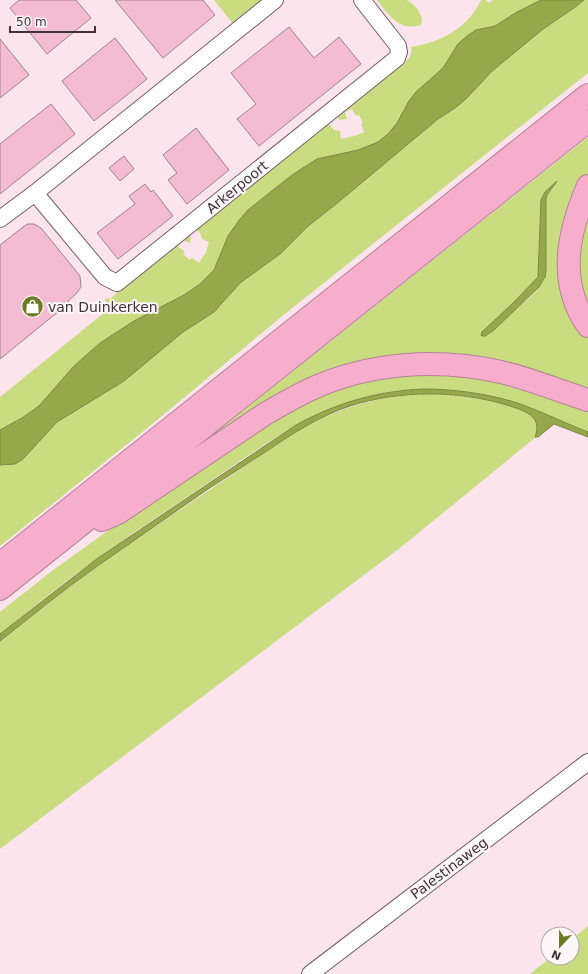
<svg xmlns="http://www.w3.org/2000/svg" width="588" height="974" font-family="'DejaVu Sans',sans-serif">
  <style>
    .green { fill: #cadc80; fill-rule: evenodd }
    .water { fill: #97a84b; stroke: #7d8545 }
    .building { fill: #f4bcd3; stroke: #9d828d }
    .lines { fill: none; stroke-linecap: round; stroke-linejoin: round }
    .minor-casing { stroke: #775e68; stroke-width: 18 }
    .highway-casing { stroke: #b68398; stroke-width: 24 }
    .minor { stroke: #fff; stroke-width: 16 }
    .highway { stroke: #f6aecc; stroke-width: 22 }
    .labels { text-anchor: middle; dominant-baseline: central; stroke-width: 4; stroke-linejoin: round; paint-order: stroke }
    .street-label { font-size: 14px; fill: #3f3338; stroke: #fdf7f9 }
    .poi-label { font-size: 14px; fill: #3f3338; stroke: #fdf7f9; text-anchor: start }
  </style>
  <rect width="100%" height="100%" fill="#fce4ed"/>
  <!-- green -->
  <path class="green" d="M 214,0 L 266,0 L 234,25 Z
    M 377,0 L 407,0 C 415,5 425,15 421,25 C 399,32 389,15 377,0 Z
    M 481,0 L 486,0 L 489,3 L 493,0 L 541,0 L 517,12 L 495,26 L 486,27 L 458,44 L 443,68 L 409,101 L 397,123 L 388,134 L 378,142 L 358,150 L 317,159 L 292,175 L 248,210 L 214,270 L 200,284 L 184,295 L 134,321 L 100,343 L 74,366 L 39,406 L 22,418 L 0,430 L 0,397 L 110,308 L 105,300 L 108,298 L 110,299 L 187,232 L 191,238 L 190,243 L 182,240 L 178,247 L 185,252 L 183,254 L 190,260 L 192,258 L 199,263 L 206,252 L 209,242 L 202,239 L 201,235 L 195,226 L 326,121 L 334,130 L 340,131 L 341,139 L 354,136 L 364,132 L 361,124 L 363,123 L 359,115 L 356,116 L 352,109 L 345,112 L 347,119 L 340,120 L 334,115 L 395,66 L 397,68 C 405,62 413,58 411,47 C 441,42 467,29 481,0 Z
    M 584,0 L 588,0 L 588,73 L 286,313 L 151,425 L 0,546 L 0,465 L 15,464 L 57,422 L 124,381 L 183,332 L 214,312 L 240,283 L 280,254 L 307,227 L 341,200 L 420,134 L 438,119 L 455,108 L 467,98 L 491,72 L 543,29 L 574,8 Z
    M 588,137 L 588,177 L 567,237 L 588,333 L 588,395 L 383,363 L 166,472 ZM 557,181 L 547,195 L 546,199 L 545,277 C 535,300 502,318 482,332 L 513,303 L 538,277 L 541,200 L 545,192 Z
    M 588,215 L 588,306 L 579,281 L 580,242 Z
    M 439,373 L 500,381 L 588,409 L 588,432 C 532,409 486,388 424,389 C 330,390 264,446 190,495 C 159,516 128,536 98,558 C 64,582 32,608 0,634 L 0,612 L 53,570 L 109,530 L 287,412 L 331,391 L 385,376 Z
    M 428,393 C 449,394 526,401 535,420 C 539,426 536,432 536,437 L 400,548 L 0,849 L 0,641 L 95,567 L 297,431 C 340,407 379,396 428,393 Z
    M 588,926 L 588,974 L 530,974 L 550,958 L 572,958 L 572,939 Z"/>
  <!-- water -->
  <path class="water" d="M 541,0 L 584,0 L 574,8 L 543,29 L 491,72 L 467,98 L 455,108 L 438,119 L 420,134 L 341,200 L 307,227 L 280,254 L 240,283 L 214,312 L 183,332 L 124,381 L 57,422 L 23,459 L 15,464 L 0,465 L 0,430 L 22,418 L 39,406 L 74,366 L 100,343 L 134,321 L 184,295 L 200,284 L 214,270 L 228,236 L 240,219 L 248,210 L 292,175 L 317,159 L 358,150 L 378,142 L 388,134 L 397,123 L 409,101 L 416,92 L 443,68 L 458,44 L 467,36 L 476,30 L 495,26 L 517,12 Z
    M 557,181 L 547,195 L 546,199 L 546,271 L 545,277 L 539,287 L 494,330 L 485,336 L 482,336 L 481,335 L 482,332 L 513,303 L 538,277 L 541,200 L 545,192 Z
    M 423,389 C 453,389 482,393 511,401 C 537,409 562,422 588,432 L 588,437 L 554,424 L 538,437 L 535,437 C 543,415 524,411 507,405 C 456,390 401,390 350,406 C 320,416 293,433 267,451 C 247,464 228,476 208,489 C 171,515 133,541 96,567 C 63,590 32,616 0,641 L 0,634 L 98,558 L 296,425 C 336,403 377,391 423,389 Z"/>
  <!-- building -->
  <path class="building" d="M 19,0 L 76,0 L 91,18 L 47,54 L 10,8 Z
    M 115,0 L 203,0 L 215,15 L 163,58 Z
    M 289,27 L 314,58 L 339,37 L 361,64 L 259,146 L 237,119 L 256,104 L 231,73 Z
    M 115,38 L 147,79 L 94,121 L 62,81 Z
    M 0,39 L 29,75 L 0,98 Z
    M 51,104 L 75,134 L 0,194 L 0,144 Z
    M 196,128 L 229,170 L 187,204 L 168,180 L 177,173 L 163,155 Z
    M 124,156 L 134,169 L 120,181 L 109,168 Z
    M 145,184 L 151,192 L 153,190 L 173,216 L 118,259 L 97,233 L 135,204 L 129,196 Z
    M 27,224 L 34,224 L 41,228 L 80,276 L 81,287 L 76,294 L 68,301 L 69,303 L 0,359 L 0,245 Z"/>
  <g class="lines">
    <defs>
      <path id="minor" d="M 35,193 L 105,277 L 117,283 L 397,58 L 399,52 L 398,46 L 362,0
        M 0,219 L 35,193 L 275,0
        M 310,974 L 588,762"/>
      <path id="highway" d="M 588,186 C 568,232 557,282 588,326
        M 102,520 L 118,513 L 265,414 C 280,405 295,397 311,389 C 370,362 438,358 501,372 C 531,379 559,391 588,400
        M 0,564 L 588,95
        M 0,589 L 588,121"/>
    </defs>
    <!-- minor casing -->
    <use href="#minor" class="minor-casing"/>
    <!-- highway casing -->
    <use href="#highway" class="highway-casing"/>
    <!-- minor -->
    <use href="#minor" class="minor"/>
    <!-- highway -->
    <use href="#highway" class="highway"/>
  </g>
  <!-- icons -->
  <defs>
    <symbol id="shop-disc" viewBox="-11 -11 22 22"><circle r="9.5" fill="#6c7a26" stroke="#fdf7f9"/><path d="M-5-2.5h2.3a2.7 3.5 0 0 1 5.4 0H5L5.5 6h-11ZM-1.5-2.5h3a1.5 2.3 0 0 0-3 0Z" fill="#fff"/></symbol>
  </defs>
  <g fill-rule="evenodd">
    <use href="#shop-disc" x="20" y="294" width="25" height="25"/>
  </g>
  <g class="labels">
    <!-- street labels -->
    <g class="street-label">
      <text transform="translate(237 187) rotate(-39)">Arkerpoort</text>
      <text transform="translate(449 868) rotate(-37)">Palestinaweg</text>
    </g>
    <!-- poi labels -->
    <g class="poi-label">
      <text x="48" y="307">van Duinkerken</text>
    </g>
  </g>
  <!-- north arrow -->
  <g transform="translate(560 946) rotate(202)"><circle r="19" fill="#fdf7f9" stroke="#b1a9ac"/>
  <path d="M0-3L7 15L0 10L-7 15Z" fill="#6c7a26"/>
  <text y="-6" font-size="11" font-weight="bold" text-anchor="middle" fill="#3f3338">N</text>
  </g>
  <!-- scale -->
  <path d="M10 26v6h85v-6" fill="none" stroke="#3f3338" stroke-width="2"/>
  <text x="16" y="26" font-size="12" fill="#3f3338" stroke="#fdf7f9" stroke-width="3" paint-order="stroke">50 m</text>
</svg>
